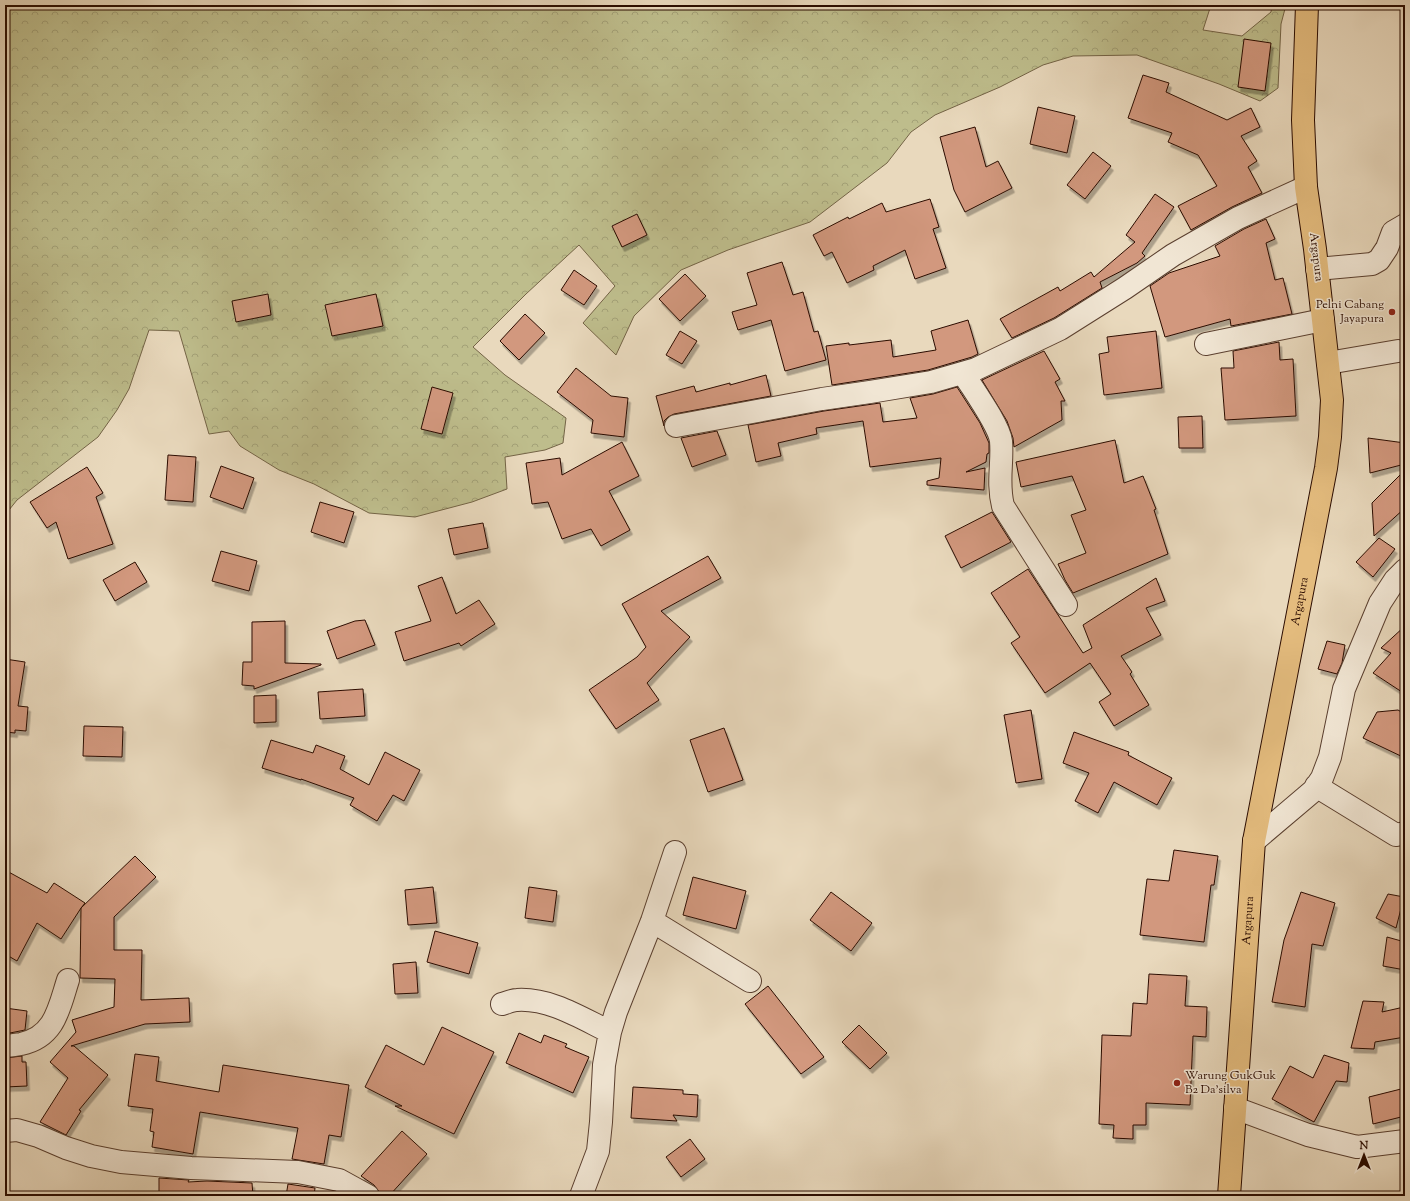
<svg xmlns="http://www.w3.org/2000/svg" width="1410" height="1201" font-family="'Sorts Mill Goudy',serif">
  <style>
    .forest { fill: url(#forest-crowns); stroke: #746446 }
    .building { fill: #d2987e; stroke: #2b0c00; filter: url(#shadow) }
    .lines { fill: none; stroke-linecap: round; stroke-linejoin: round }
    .minor-casing { stroke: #5a3f2f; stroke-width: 24 }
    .highway-casing { stroke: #2b0c00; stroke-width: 24 }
    .minor { stroke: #f1e6d4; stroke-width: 22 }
    .highway { stroke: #e4bc7e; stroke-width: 22 }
    .poi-dot { fill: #8f2418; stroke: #f1e6d4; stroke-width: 1.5 }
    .labels { text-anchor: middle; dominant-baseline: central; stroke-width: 3; stroke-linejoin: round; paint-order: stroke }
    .street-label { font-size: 12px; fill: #2b0c00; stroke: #f1e6d4 }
    .poi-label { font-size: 12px; fill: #2b0c00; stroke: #f1e6d4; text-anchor: end }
  </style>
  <defs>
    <pattern id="forest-crowns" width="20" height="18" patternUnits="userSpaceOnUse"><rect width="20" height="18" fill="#bebd8c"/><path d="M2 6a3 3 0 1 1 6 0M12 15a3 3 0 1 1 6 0" fill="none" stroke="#a3a177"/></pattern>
    <filter id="shadow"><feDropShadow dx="2.5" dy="4.5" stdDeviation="0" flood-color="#0004"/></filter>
  </defs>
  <rect width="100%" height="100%" fill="#e9d9bd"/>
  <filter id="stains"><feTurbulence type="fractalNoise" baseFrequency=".005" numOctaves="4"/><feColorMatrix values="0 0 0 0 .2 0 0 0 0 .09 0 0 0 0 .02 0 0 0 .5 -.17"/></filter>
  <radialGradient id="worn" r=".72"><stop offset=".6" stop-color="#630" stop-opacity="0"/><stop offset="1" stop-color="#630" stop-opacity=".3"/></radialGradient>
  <!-- forest -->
  <path class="forest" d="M 5,5 L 1211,5 L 1203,30 L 1242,36 L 1271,12 L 1272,5 L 1286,5 L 1281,24 L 1278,88 L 1260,101 L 1219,84 L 1137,55 L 1073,56 L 1043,65 L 1000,87 L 935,115 L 911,132 L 887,163 L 810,222 L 728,250 L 681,270 L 634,316 L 616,355 L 583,323 L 615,286 L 579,245 L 526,294 L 473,347 L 505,375 L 566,418 L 563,443 L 545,450 L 505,457 L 507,489 L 472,502 L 415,517 L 369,513 L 314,484 L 279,470 L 240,446 L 229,431 L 209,434 L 179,331 L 149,330 L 129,389 L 117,410 L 98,437 L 17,500 L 5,515 Z"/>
  <!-- building -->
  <path class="building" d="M 1244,39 L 1271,43 L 1265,91 L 1238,87 Z
    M 1143,75 L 1169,83 L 1166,92 L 1227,120 L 1251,108 L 1260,127 L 1241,136 L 1257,161 L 1248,167 L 1262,193 L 1232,207 L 1191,230 L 1178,206 L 1217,186 L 1198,155 L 1168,142 L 1172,133 L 1128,118 Z
    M 1038,107 L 1075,116 L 1067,153 L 1030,144 Z
    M 975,127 L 986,167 L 998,161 L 1012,188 L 965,212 L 954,190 L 940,137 Z
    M 1093,152 L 1111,166 L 1085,199 L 1067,185 Z
    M 1155,194 L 1174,207 L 1142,253 L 1145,256 L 1137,263 L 1100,282 L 1102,288 L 1054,318 L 1012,338 L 1000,319 L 1058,287 L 1060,291 L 1091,272 L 1094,277 L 1135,242 L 1126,235 Z
    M 930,199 L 939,227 L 933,229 L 946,268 L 915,279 L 905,250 L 873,266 L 874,270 L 847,283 L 832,252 L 824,256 L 813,235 L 848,217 L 849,219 L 882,203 L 886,212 Z
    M 637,214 L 647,235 L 622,247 L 612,226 Z
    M 1266,219 L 1275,239 L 1266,243 L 1275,280 L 1283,278 L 1292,314 L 1231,326 L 1230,319 L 1165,337 L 1150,286 L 1169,273 L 1220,256 L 1215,246 L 1244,229 Z
    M 782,262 L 793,295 L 803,292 L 814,332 L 818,331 L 826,360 L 785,371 L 771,320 L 738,330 L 732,312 L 757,305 L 747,273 Z
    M 574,270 L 597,286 L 584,305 L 561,290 Z
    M 685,274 L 706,296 L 680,321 L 659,299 Z
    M 268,294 L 271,315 L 236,322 L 232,301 Z
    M 376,294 L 383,326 L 332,336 L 325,305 Z
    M 525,314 L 545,333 L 519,360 L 500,341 Z
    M 968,320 L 978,354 L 972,357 L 928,370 L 832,385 L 826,346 L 849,343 L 849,345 L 891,340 L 893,357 L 936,350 L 931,331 Z
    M 680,331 L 697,341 L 682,364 L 666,355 Z
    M 1156,331 L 1162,388 L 1104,395 L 1099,354 L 1109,352 L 1107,337 Z
    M 1279,342 L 1280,360 L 1293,359 L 1296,416 L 1225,420 L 1221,368 L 1234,368 L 1233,351 Z
    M 1044,351 L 1060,379 L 1055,382 L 1065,401 L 1061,401 L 1062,420 L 1014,447 L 1013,438 L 1007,421 L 982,380 Z
    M 576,368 L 611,396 L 628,398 L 624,437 L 591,433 L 593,420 L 557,392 Z
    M 766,375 L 771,396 L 674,414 L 668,417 L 664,421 L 664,426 L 656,396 L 694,386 L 696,392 L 730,383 L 730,385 Z
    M 432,387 L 453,393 L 442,434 L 421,429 Z
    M 957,387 L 980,423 L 989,443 L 989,453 L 987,454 L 986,462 L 966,472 L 985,468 L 984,490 L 927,485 L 927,481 L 939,478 L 941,458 L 870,467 L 863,421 L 816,428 L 817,434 L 778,443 L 781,456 L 756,462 L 748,425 L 824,411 L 880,403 L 883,422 L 917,418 L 910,398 L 933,394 Z
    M 1202,416 L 1203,448 L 1179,448 L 1178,417 Z
    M 717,431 L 726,455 L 692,467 L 681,438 Z
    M 1368,438 L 1405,443 L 1405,464 L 1370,473 Z
    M 1115,440 L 1124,483 L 1143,476 L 1156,509 L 1154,510 L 1168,554 L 1073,593 L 1065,580 L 1058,564 L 1086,553 L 1071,515 L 1086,510 L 1072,476 L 1021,487 L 1016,462 Z
    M 622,442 L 639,476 L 609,491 L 630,530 L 601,546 L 591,529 L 562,539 L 548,502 L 532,504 L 526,463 L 560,458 L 562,475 Z
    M 168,455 L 196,457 L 193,502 L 165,500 Z
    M 221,466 L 254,478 L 243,509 L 210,497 Z
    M 87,467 L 103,493 L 96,497 L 113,544 L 68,559 L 56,522 L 47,528 L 30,502 Z
    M 1405,470 L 1405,508 L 1374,536 L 1372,503 Z
    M 320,502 L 354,512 L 344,543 L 311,532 Z
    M 992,512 L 1011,542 L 961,568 L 945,536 Z
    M 483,523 L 488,548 L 454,555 L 448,529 Z
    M 1379,538 L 1395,549 L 1373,577 L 1356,562 Z
    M 221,551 L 257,561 L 249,591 L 212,581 Z
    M 708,556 L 721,578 L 661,611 L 690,637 L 647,683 L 659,700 L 616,729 L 589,690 L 637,657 L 646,647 L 622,604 Z
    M 135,562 L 147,582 L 115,601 L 103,580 Z
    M 1028,569 L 1083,653 L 1092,648 L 1083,625 L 1156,578 L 1165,601 L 1146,608 L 1161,635 L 1121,656 L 1132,672 L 1130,674 L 1149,705 L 1114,726 L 1099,702 L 1111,694 L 1090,663 L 1045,693 L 1011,643 L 1020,637 L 991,593 Z
    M 442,577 L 456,614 L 479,600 L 495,624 L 461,646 L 459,643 L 404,661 L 395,632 L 431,621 L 418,586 Z
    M 365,620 L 375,645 L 337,659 L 327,631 L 355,621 Z
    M 285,621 L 285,663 L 321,664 L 321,665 L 254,689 L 254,686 L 242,685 L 243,662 L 252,662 L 252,622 Z
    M 1405,626 L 1405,694 L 1373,673 L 1391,653 L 1381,648 Z
    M 1327,641 L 1345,645 L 1342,663 L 1337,674 L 1318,669 Z
    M 5,659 L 25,662 L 18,706 L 28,707 L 26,731 L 15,730 L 15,733 L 5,732 Z
    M 363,689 L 365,716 L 320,719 L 318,692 Z
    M 276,695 L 276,722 L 254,723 L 254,696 Z
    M 1031,710 L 1042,779 L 1016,783 L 1004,715 Z
    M 1398,710 L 1405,714 L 1405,758 L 1363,738 L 1377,712 Z
    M 84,726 L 123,727 L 122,757 L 83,756 Z
    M 724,728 L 743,780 L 708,792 L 690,740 Z
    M 1074,732 L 1129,752 L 1128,755 L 1172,778 L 1157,805 L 1114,782 L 1098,813 L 1075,801 L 1089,773 L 1063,763 Z
    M 271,740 L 313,753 L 316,745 L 345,756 L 340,769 L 369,785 L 385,752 L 420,770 L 404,801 L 393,795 L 377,821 L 350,805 L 354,798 L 301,779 L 301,780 L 262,768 Z
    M 1174,850 L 1218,856 L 1214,885 L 1211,885 L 1204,942 L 1140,935 L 1147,879 L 1169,881 Z
    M 135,856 L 156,877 L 114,917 L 114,950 L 142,950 L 141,1000 L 189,998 L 190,1022 L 145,1024 L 71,1046 L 74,1046 L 108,1075 L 79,1110 L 81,1111 L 66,1135 L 40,1122 L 68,1078 L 50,1062 L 76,1032 L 72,1020 L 114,1007 L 115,979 L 80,978 L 81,908 L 61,939 L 37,923 L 17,961 L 5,954 L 5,870 L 47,893 L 54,883 L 85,903 L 81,908 Z
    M 693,877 L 746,891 L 736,929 L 683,915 Z
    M 433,887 L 437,923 L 408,925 L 405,890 Z
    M 529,887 L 557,891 L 553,922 L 525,918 Z
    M 831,892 L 872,923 L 851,951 L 810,920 Z
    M 1301,892 L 1335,903 L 1323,946 L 1312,944 L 1305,1007 L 1272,1002 L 1284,940 Z
    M 1388,894 L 1404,897 L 1396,928 L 1376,918 Z
    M 435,931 L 478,943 L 469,974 L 427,962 Z
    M 1387,937 L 1405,942 L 1405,970 L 1383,966 Z
    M 416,962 L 418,993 L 395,994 L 393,964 Z
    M 1149,974 L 1187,976 L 1185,1006 L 1207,1007 L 1206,1037 L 1193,1036 L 1190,1105 L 1146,1103 L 1146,1125 L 1133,1125 L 1133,1139 L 1113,1138 L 1114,1125 L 1099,1124 L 1102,1035 L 1131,1036 L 1133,1003 L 1147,1004 Z
    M 768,986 L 824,1057 L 801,1074 L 745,1004 Z
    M 1363,1001 L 1384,1002 L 1382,1012 L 1404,1007 L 1405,1037 L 1375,1042 L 1374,1049 L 1351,1048 Z
    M 5,1008 L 27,1011 L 25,1030 L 5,1034 Z
    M 859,1025 L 887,1053 L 870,1069 L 842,1042 Z
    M 442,1027 L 494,1052 L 454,1134 L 395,1106 L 402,1106 L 365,1087 L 386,1045 L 424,1065 Z
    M 519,1033 L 541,1043 L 544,1035 L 567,1044 L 565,1047 L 589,1057 L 573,1093 L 506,1063 Z
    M 135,1054 L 159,1057 L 156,1081 L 219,1092 L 223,1065 L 349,1085 L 341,1137 L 329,1135 L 324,1164 L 292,1159 L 298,1128 L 200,1112 L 193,1154 L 152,1147 L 154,1132 L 150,1131 L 153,1109 L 128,1106 Z
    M 1324,1055 L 1349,1063 L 1347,1082 L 1336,1081 L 1314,1122 L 1272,1099 L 1290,1066 L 1313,1078 Z
    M 22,1056 L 22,1062 L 26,1062 L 27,1086 L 5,1087 L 5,1058 Z
    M 633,1087 L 683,1090 L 683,1094 L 698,1095 L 697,1117 L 673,1115 L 677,1121 L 631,1118 Z
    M 1405,1088 L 1405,1116 L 1373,1124 L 1369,1097 Z
    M 402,1131 L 427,1154 L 389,1196 L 382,1196 L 374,1185 L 361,1176 Z
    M 690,1139 L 705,1159 L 681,1177 L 666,1157 Z
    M 159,1178 L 189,1180 L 188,1182 L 207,1181 L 252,1183 L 253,1196 L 159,1196 Z
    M 288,1184 L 315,1188 L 314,1196 L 286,1196 Z"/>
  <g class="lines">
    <defs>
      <path id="minor" d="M 1317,269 L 1372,264 L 1379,260 L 1387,248 L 1393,232 L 1405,225
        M 1206,344 L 1323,320
        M 1328,363 L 1398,351
        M 963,373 C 972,388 999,425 1001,441 C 1003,463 997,482 1003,506 L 1066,605
        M 676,426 L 822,399 L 870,392 L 931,382 L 976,369 L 1060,329 L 1125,288 L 1173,255 L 1238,218 L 1306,187
        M 1316,786 L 1396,835 L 1405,833
        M 1254,841 L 1313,791 L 1322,778 L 1330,757 L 1344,689 L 1380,603 L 1395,580 L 1405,570
        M 652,921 L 750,981
        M 502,1004 C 506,1003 512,1000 517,1000 C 550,998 581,1018 610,1032
        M 5,1046 C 10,1046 15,1045 21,1044 C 55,1037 59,1008 68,980
        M 1235,1108 L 1308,1135 L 1357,1147 L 1405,1141
        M 5,1131 L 17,1130 L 38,1136 L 66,1148 L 91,1156 L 121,1162 L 191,1168 L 298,1172 L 339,1180 L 368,1196
        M 581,1196 L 598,1151 L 601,1122 L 604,1065 L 610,1032 L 616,1012 L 652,921 L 675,852"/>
      <g id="highway">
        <path id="s1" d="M 1229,1196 L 1254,841 L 1326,468 L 1330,437 L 1332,400 L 1315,249 L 1306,187 L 1303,120 L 1307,5"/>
      </g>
    </defs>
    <!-- minor casing -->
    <use href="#minor" class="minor-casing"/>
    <!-- highway casing -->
    <use href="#highway" class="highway-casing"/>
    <!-- minor -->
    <use href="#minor" class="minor"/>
    <!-- highway -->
    <use href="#highway" class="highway"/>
  </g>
  <!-- markers -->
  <g class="poi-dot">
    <circle cx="1392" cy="312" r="4"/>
    <circle cx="1177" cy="1083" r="4"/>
  </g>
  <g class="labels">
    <!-- street labels -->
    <g class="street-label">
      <text transform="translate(1316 257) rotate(83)">Argapura</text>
      <text stroke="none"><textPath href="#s1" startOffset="600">Argapura</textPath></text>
      <text stroke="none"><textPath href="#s1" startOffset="276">Argapura</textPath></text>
    </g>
    <!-- poi labels -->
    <g class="poi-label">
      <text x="1384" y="305">Pelni Cabang<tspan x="1384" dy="14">Jayapura</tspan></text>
      <text x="1185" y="1076" text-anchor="start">Warung GukGuk<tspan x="1185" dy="14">B2 Da'silva</tspan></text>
    </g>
  </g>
  <!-- margin -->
  <rect width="1410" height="1201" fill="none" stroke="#e9d9bd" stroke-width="20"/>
  <rect x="6" y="6" width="1398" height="1189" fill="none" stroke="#2b0c00" stroke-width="2"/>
  <rect x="10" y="10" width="1390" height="1181" fill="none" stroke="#2b0c00"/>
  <!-- north arrow -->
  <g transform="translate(1364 1155)" stroke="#f1e6d4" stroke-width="3" paint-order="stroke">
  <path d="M0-3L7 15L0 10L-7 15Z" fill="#2b0c00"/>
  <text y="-6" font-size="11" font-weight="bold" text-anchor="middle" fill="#2b0c00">N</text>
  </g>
  <rect width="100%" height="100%" filter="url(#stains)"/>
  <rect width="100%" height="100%" fill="url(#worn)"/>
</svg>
